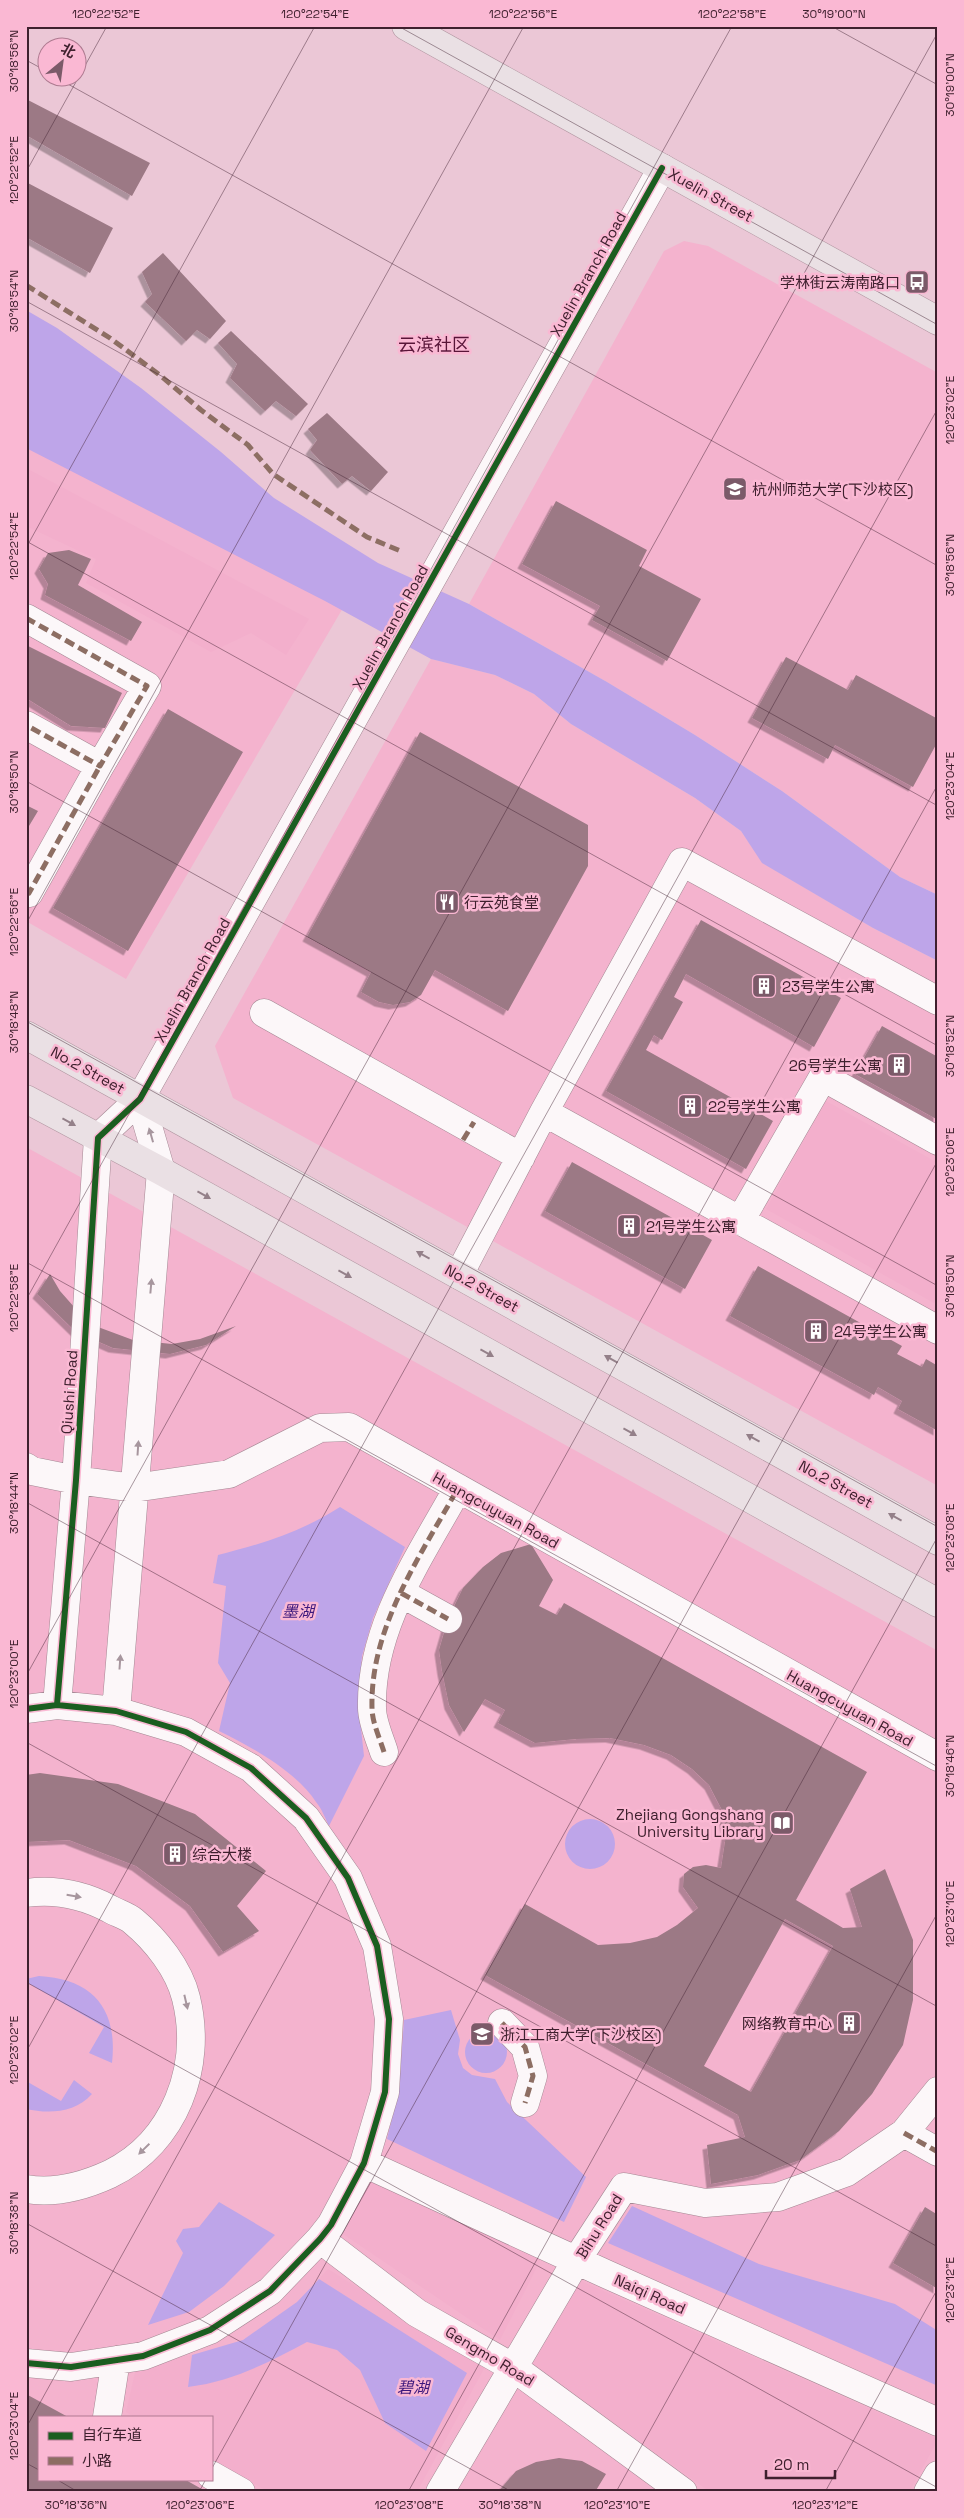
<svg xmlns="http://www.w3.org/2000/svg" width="964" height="2518" font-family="'Space Grotesk','Noto Sans SC',sans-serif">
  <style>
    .built { fill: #f4b3ce; fill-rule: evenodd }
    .green { fill: #f3afcc }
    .water { fill: #bea5e9 }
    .building { fill: #9c7985; fill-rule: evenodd; filter: url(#shadow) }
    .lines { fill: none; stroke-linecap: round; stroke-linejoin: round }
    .minor-casing { stroke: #a48793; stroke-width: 29 }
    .major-casing { stroke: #b196a1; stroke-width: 29 }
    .minor { stroke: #fcf7f9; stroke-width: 28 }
    .major { stroke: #eae0e4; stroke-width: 28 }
    .quiet { stroke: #8d6e63; stroke-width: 5; stroke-dasharray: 10 5; stroke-linecap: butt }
    .cycleway-casing { stroke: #fab8d3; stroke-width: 9 }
    .cycleway { stroke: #1b5e20; stroke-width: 6 }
    .oneway { fill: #948089 }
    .oneway2 { fill: #a7969e }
    .ticks { fill: none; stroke: #3f202e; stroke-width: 1; stroke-opacity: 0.45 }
    .labels { text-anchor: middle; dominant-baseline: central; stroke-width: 5; stroke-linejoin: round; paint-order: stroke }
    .street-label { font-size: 15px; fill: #3f202e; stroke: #fab8d3 }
    .poi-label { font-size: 15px; fill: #3f202e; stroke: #fab8d3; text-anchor: start }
    .water-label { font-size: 16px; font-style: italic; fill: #3d187c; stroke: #fab8d3 }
    .quarter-label { font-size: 18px; fill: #581538; stroke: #fab8d3 }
    .neatline { fill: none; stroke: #3f202e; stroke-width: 2 }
    .ticks-label { font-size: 12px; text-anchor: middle; fill: #3f202e }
  </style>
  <defs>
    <filter id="shadow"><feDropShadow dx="-4.5" dy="4.5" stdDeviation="0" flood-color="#0004"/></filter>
  </defs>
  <rect width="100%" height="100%" fill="#ebc7d6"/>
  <!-- built -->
  <path class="built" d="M 684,241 L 708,246 L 938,373 L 938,895 L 900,877 L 782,791 L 695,735 L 607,682 L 469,604 L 664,251 Z
    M 26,377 L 364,572 L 126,979 L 26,921 Z
    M 431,659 L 495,675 L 534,694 L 571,724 L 695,798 L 741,831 L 763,863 L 873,928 L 938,961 L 938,1486 L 233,1098 L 215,1046 Z
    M 26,1147 L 938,1651 L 938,2492 L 26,2492 ZM 39,2417 L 211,2417 L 211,2479 L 39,2479 Z"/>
  <!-- green -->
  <path class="green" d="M 26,468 L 309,619 L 286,655 L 251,633 L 211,652 L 86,583 L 96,559 L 26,526 Z
    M 826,1101 L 938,1163 L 938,1297 L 934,1303 L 766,1209 Z
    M 367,2177 L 541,2259 L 500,2340 L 337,2230 Z
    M 328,2269 L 485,2367 L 417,2492 L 269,2492 L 211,2460 L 211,2417 L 134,2417 L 126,2412 L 137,2364 L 192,2355 L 188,2386 C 234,2381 267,2363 307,2342 L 337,2350 L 360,2370 L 385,2423 L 467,2373 L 319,2279 Z
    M 581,2281 L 938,2439 L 938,2440 L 909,2492 L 710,2492 L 533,2364 Z"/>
  <!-- water -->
  <path class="water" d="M 26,310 L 57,328 L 141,388 L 221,452 L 274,498 L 378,563 L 469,604 L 607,682 L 695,735 L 782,791 L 900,877 L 938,895 L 938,961 L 873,928 L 762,863 L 741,831 L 695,798 L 571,724 L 534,694 L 495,675 L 431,659 L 325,601 L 26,448 Z
    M 340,1507 L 405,1547 L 373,1618 L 362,1656 L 358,1701 L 364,1756 L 329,1826 C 325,1818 322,1809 316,1802 C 297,1772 250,1746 219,1731 L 230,1683 L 218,1663 L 226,1586 L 213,1583 L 218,1555 C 262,1544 301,1532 340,1507 Z
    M565 1844a25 25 0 1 1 50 0a25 25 0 1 1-50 0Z
    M 39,1976 C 93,1979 118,2009 112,2063 L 89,2053 L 104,2027 L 28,1983 L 26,1985 L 26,1979 Z
    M 451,2010 L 460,2040 L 458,2054 L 463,2068 L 472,2075 L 495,2079 L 507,2102 L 586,2177 L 564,2222 L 387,2139 L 399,2089 L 404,2020 Z
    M465 2052a21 21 0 1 1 42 0a21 21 0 1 1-42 0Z
    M 74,2080 L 92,2094 C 75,2113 49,2114 26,2109 L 26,2081 L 61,2101 Z
    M 219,2202 L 275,2235 L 224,2286 L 189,2312 L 148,2325 L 183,2253 L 176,2241 L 183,2229 L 199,2227 Z
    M 632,2206 L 759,2264 L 895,2304 L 938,2331 L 938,2386 L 608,2243 Z
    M 319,2279 L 467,2373 L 426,2451 L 385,2423 L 360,2370 L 337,2350 L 307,2342 C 267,2363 234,2381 188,2387 L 192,2355 L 243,2340 L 297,2302 Z"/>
  <!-- building -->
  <path class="building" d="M 26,99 L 150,163 L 132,196 L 26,135 Z
    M 26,182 L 113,228 L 90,273 L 26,237 Z
    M 163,253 L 226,321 L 210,339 L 197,330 L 186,341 L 145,302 L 152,294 L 142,272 Z
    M 231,331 L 308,404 L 296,416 L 276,401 L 265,411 L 230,378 L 237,364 L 218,343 Z
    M 327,413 L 388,472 L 371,491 L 352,476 L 342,484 L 310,450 L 317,440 L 308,429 Z
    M 556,501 L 647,550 L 639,566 L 701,599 L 667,661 L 592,620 L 600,606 L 522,564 Z
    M 69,550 L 91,559 L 78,585 L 142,622 L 131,641 L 45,595 L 48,584 L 39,569 L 48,553 Z
    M 26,645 L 122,693 L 105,728 L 71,726 L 26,698 Z
    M 786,657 L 848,690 L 856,675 L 938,719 L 938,741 L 913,787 L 835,745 L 828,759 L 752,718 Z
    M 168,709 L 243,752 L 128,951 L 53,908 Z
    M 420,732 L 588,825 L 588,866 L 508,1011 L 435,970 L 421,995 L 410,1002 L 393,1005 L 379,1002 L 361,992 L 371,972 L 307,937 Z
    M 26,805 L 38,811 L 26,831 Z
    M 701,920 L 841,998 L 814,1047 L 686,974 L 674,997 L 683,1002 L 662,1040 L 654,1035 L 646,1050 L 773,1121 L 746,1169 L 606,1091 Z
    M 882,1026 L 938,1057 L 938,1120 L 855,1074 Z
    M 572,1162 L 712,1240 L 685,1289 L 545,1211 Z
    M 758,1266 L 902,1346 L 897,1354 L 922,1367 L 926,1359 L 938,1366 L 938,1431 L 898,1409 L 902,1401 L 878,1387 L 874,1395 L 730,1316 Z
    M 50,1274 L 60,1291 L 75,1308 L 98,1327 L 133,1340 L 172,1344 L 200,1339 L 236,1326 L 206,1345 L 170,1354 L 113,1348 L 76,1332 L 37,1294 Z
    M 531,1544 L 553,1580 L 539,1606 L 557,1615 L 564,1603 L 867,1772 L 796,1900 L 843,1928 L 862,1927 L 850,1889 L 885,1869 L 913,1940 L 913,2000 L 903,2045 L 872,2094 L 839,2131 L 800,2160 L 758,2175 L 711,2184 L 707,2145 L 745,2137 L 738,2115 L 485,1975 L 525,1904 L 598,1945 L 630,1943 L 657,1937 L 677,1925 L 698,1908 L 683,1887 L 684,1874 L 693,1867 L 706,1865 L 721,1868 L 726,1835 L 723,1812 L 709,1785 L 692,1769 L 671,1755 L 644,1745 L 610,1738 L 576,1739 L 535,1743 L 498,1723 L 505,1710 L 485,1699 L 464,1732 L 449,1705 L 442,1671 L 439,1650 L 448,1619 L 463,1588 L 483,1567 L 501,1553 ZM 785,1919 L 833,1946 L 751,2092 L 704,2066 Z
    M 40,1773 L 118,1784 L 195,1814 L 266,1871 L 237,1906 L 259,1931 L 223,1952 L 190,1906 L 136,1866 L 69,1840 L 26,1842 L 26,1775 Z
    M 925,2207 L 938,2215 L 938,2289 L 893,2263 Z
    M 26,2394 L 68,2417 L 39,2417 L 39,2479 L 184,2479 L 207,2492 L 26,2492 Z
    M 559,2458 L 582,2461 L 606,2474 L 595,2492 L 498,2492 L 516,2471 L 536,2462 Z"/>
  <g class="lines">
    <defs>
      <path id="minor" d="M 26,618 L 147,686 L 100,766 L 26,725
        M 26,891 L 29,893 L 100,766
        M 264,1013 L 521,1157
        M 544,1112 L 938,1330
        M 740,1221 L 823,1077 L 938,1141
        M 459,1275 L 544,1112 L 682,862 L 938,1001
        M 26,1467 L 32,1471 L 76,1480 L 134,1488 L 229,1474 L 320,1428 L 349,1427 L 938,1757
        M 401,1593 L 448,1619
        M 57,1705 L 76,1480 L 98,1138 L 140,1099 L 662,168
        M 26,1709 L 57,1705 L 116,1711 L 186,1732 L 251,1768 L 306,1818 L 348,1878 L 377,1946 L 389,2019 L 385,2092 L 364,2163 L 331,2225 L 320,2239 L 270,2291 L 210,2330 L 143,2356 L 71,2367 L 26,2363
        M 116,1711 L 161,1171 L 140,1099
        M 384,1752 C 380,1739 372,1722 372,1708 C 370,1627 420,1557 458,1488
        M 26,1893 C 55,1889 84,1895 110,1909 C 117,1913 127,1916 133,1921 C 156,1940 179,1969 186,1998 C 203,2067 175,2142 110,2174 C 84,2186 55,2194 26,2189
        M 502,2023 L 525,2047 L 533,2076 L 525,2103
        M 904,2133 L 938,2152
        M 364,2163 L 606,2274 L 938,2422
        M 320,2239 L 417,2313 L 514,2368 L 683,2492
        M 107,2417 L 116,2360
        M 211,2475 L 241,2492
        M 440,2492 L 576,2261 L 624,2187 L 705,2203 L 778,2197 L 847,2172 L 904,2133 L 938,2091
        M 928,2492 L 938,2475"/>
      <path id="major" d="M 406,26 L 938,321
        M 26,1035 L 938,1541
        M 26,1099 L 161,1171 L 938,1603"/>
    </defs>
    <!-- minor casing -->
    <use href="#minor" class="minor-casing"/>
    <!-- major casing -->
    <use href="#major" class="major-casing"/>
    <!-- minor -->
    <use href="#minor" class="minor"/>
    <!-- major -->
    <use href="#major" class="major"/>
    <!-- quiet -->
    <path class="quiet" d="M 26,285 L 110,338 L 161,376 L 201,410 L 248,445 L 273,474 L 367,537 L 403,552
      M 26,618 L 147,686 L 100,766 L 26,725
      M 26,891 L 29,893 L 100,766
      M 463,1140 L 474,1122
      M 401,1593 L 448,1619
      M 384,1752 C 380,1739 372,1722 372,1708 C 370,1627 420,1557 458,1488
      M 502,2023 L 525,2047 L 533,2076 L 525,2103
      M 904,2133 L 938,2152"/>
    <defs>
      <path id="cycleway" d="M 57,1705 L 76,1480 L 98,1138 L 140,1099 L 662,168
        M 26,1709 L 57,1705 L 116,1711 L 186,1732 L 251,1768 L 306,1818 L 348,1878 L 377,1946 L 389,2019 L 385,2092 L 364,2163 L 331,2225 L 320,2239 L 270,2291 L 210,2330 L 143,2356 L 71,2367 L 26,2363"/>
    </defs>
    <!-- cycleway casing -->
    <use href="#cycleway" class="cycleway-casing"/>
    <!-- cycleway -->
    <use href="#cycleway" class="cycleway"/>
  </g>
  <!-- one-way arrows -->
  <defs><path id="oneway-solid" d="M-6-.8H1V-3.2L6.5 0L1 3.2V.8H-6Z" transform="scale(1.25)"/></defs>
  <g class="oneway">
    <use href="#oneway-solid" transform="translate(69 1122) rotate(29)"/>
    <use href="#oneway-solid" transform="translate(204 1195) rotate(29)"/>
    <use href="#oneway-solid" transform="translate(423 1255) rotate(-151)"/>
    <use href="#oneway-solid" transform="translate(345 1274) rotate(29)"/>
    <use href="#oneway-solid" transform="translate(487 1353) rotate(29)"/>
    <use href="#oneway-solid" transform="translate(611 1359) rotate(-151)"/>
    <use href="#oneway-solid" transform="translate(630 1432) rotate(29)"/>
    <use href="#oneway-solid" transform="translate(753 1438) rotate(-151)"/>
    <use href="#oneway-solid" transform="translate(895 1517) rotate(-151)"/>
  </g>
  <g class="oneway2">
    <use href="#oneway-solid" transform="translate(151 1135) rotate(-106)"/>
    <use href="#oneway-solid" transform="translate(151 1286) rotate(-85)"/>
    <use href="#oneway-solid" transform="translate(138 1448) rotate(-86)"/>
    <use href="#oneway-solid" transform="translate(120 1662) rotate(-86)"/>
    <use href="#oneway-solid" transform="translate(74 1896) rotate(10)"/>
    <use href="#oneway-solid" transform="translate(186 2002) rotate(77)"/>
    <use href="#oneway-solid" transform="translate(144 2149) rotate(136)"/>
  </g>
  <!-- ticks -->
  <path class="ticks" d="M 398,26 L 938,325M 831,26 L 938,85M 26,60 L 48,72M 57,78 L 938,566M 26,172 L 107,26M 26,301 L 938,806M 26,541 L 938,1046M 26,548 L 315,26M 26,781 L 938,1286M 26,924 L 524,26M 26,1021 L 938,1527M 26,1262 L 938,1767M 26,1300 L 732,26M 26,1502 L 938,2007M 26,1676 L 938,32M 26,1742 L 938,2247M 26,1982 L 938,2488M 26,2052 L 938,408M 26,2223 L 512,2492M 26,2428 L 938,784M 26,2463 L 39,2470M 211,2470 L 938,1160M 56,2479 L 78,2492M 199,2492 L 206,2479M 408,2492 L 938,1536M 616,2492 L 938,1912M 825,2492 L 938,2288"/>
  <!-- icons -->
  <defs>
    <symbol id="bus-square" viewBox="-11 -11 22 22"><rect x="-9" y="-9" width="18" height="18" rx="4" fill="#7b5a69" stroke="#fab8d3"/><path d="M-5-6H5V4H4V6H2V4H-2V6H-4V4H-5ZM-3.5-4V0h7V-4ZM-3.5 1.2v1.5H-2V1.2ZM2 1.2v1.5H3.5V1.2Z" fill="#fff"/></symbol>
    <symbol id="university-square" viewBox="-11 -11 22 22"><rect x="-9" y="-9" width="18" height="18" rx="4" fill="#7b5a69" stroke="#fab8d3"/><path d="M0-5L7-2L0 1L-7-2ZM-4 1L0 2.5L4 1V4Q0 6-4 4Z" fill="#fff"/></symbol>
    <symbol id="restaurant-square" viewBox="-11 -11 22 22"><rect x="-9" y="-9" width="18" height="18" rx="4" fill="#7b5a69" stroke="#fab8d3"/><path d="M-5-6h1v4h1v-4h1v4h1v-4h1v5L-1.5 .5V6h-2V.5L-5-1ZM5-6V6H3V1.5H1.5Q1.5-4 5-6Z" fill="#fff"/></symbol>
    <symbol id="building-square" viewBox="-11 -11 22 22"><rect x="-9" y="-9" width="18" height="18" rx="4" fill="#7b5a69" stroke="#fab8d3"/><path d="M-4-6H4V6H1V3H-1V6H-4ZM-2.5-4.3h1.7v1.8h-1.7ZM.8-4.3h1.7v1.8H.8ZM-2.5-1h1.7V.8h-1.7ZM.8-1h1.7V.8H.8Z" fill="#fff"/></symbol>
    <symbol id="library-square" viewBox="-11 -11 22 22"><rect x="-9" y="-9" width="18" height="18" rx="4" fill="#7b5a69" stroke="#fab8d3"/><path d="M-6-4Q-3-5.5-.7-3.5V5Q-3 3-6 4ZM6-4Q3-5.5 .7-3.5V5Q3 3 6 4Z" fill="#fff"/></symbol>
  </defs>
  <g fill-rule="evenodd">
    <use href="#bus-square" x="903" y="268" width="28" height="28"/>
    <use href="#university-square" x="721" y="475" width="28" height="28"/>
    <use href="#restaurant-square" x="433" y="888" width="28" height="28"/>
    <use href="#building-square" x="750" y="972" width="28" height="28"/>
    <use href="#building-square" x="885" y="1051" width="28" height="28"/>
    <use href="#building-square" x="676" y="1092" width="28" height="28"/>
    <use href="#building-square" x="615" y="1212" width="28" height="28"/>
    <use href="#building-square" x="802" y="1317" width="28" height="28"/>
    <use href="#library-square" x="768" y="1809" width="28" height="28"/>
    <use href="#building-square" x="161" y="1840" width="28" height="28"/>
    <use href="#building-square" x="835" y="2009" width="28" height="28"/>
    <use href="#university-square" x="468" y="2020" width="28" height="28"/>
  </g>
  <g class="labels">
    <!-- street labels -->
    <g class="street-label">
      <text transform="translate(711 195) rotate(29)">Xuelin Street</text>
      <text transform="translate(588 274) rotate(-61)">Xuelin Branch Road</text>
      <text transform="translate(390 627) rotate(-61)">Xuelin Branch Road</text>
      <text transform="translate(192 980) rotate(-61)">Xuelin Branch Road</text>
      <text transform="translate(88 1070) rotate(29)">No.2 Street</text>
      <text transform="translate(482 1288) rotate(29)">No.2 Street</text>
      <text transform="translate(69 1392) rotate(-86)">Qiushi Road</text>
      <text transform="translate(836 1484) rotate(29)">No.2 Street</text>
      <text transform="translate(496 1510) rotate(29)">Huangcuyuan Road</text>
      <text transform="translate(850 1708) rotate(29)">Huangcuyuan Road</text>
      <text transform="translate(599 2226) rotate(-58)">Bihu Road</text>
      <text transform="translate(650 2294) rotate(24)">Naiqi Road</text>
      <text transform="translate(490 2356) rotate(31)">Gengmo Road</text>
    </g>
    <!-- poi labels -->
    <g class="poi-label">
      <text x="900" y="282" text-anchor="end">学林街云涛南路口</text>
      <text x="752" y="489">杭州师范大学(下沙校区)</text>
      <text x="464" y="902">行云苑食堂</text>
      <text x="782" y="986">23号学生公寓</text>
      <text x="882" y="1065" text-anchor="end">26号学生公寓</text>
      <text x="708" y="1106">22号学生公寓</text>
      <text x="646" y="1226">21号学生公寓</text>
      <text x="834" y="1331">24号学生公寓</text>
      <text x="764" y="1814" text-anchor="end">Zhejiang Gongshang<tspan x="764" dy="17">University Library</tspan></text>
      <text x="192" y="1854">综合大楼</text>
      <text x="832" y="2023" text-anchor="end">网络教育中心</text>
      <text x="500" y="2034">浙江工商大学(下沙校区)</text>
    </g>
    <!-- water labels -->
    <g class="water-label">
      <text x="298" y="1611">墨湖</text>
      <text x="413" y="2387">碧湖</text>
    </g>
    <!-- quarter labels -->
    <g class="quarter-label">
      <text x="434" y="344">云滨社区</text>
    </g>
  </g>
  <!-- border -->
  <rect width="964" height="2518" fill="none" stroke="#fab8d3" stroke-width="55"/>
  <!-- legend -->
  <rect x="38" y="2416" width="175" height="65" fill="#fab8d3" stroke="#af7b91"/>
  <rect x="48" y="2432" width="25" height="8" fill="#1b5e20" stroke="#af7b91"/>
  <text x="82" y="2440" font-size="15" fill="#3f202e">自行车道</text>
  <rect x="48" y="2457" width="25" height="8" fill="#8d6e63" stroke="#af7b91"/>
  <text x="82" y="2466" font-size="15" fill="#3f202e">小路</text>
  <!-- north arrow -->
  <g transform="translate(62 62) rotate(29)"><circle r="24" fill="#fab8d3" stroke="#af7b91"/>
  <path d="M0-4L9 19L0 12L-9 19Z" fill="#7b5a69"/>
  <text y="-8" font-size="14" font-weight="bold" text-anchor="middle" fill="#3f202e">北</text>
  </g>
  <!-- scale -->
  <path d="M766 2470v8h69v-8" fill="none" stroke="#3f202e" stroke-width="2.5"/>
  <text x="774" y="2470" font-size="15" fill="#3f202e" stroke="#fab8d3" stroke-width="4" paint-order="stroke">20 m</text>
  <rect x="28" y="28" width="908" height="2462" class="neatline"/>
  <g class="ticks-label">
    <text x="106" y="18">120°22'52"E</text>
    <text x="315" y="18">120°22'54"E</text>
    <text x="523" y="18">120°22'56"E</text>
    <text x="732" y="18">120°22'58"E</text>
    <text x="834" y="18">30°19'00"N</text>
    <text transform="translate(14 61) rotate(-90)" y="4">30°18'56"N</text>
    <text transform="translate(950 85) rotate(-90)" y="4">30°19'00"N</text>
    <text transform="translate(14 170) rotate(-90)" y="4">120°22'52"E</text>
    <text transform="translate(14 301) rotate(-90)" y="4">30°18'54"N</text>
    <text transform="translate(950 410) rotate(-90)" y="4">120°23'02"E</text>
    <text transform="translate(14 546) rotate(-90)" y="4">120°22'54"E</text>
    <text transform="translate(950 565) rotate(-90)" y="4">30°18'56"N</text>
    <text transform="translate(14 782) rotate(-90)" y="4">30°18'50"N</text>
    <text transform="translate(950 786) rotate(-90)" y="4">120°23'04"E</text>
    <text transform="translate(14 922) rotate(-90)" y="4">120°22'56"E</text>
    <text transform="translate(14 1022) rotate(-90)" y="4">30°18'48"N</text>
    <text transform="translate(950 1046) rotate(-90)" y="4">30°18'52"N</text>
    <text transform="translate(950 1162) rotate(-90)" y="4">120°23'06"E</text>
    <text transform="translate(950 1286) rotate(-90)" y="4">30°18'50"N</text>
    <text transform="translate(14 1298) rotate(-90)" y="4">120°22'58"E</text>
    <text transform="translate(14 1503) rotate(-90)" y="4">30°18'44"N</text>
    <text transform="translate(950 1538) rotate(-90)" y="4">120°23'08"E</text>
    <text transform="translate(14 1674) rotate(-90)" y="4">120°23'00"E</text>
    <text transform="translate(950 1766) rotate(-90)" y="4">30°18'46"N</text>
    <text transform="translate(950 1914) rotate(-90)" y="4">120°23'10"E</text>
    <text transform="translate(14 2050) rotate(-90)" y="4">120°23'02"E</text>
    <text transform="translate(14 2223) rotate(-90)" y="4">30°18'38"N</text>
    <text transform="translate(950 2290) rotate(-90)" y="4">120°23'12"E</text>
    <text transform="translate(14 2426) rotate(-90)" y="4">120°23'04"E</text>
    <text x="76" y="2509">30°18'36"N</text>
    <text x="200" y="2509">120°23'06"E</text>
    <text x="409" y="2509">120°23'08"E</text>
    <text x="510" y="2509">30°18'38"N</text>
    <text x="617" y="2509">120°23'10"E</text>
    <text x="825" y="2509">120°23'12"E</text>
  </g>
</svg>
